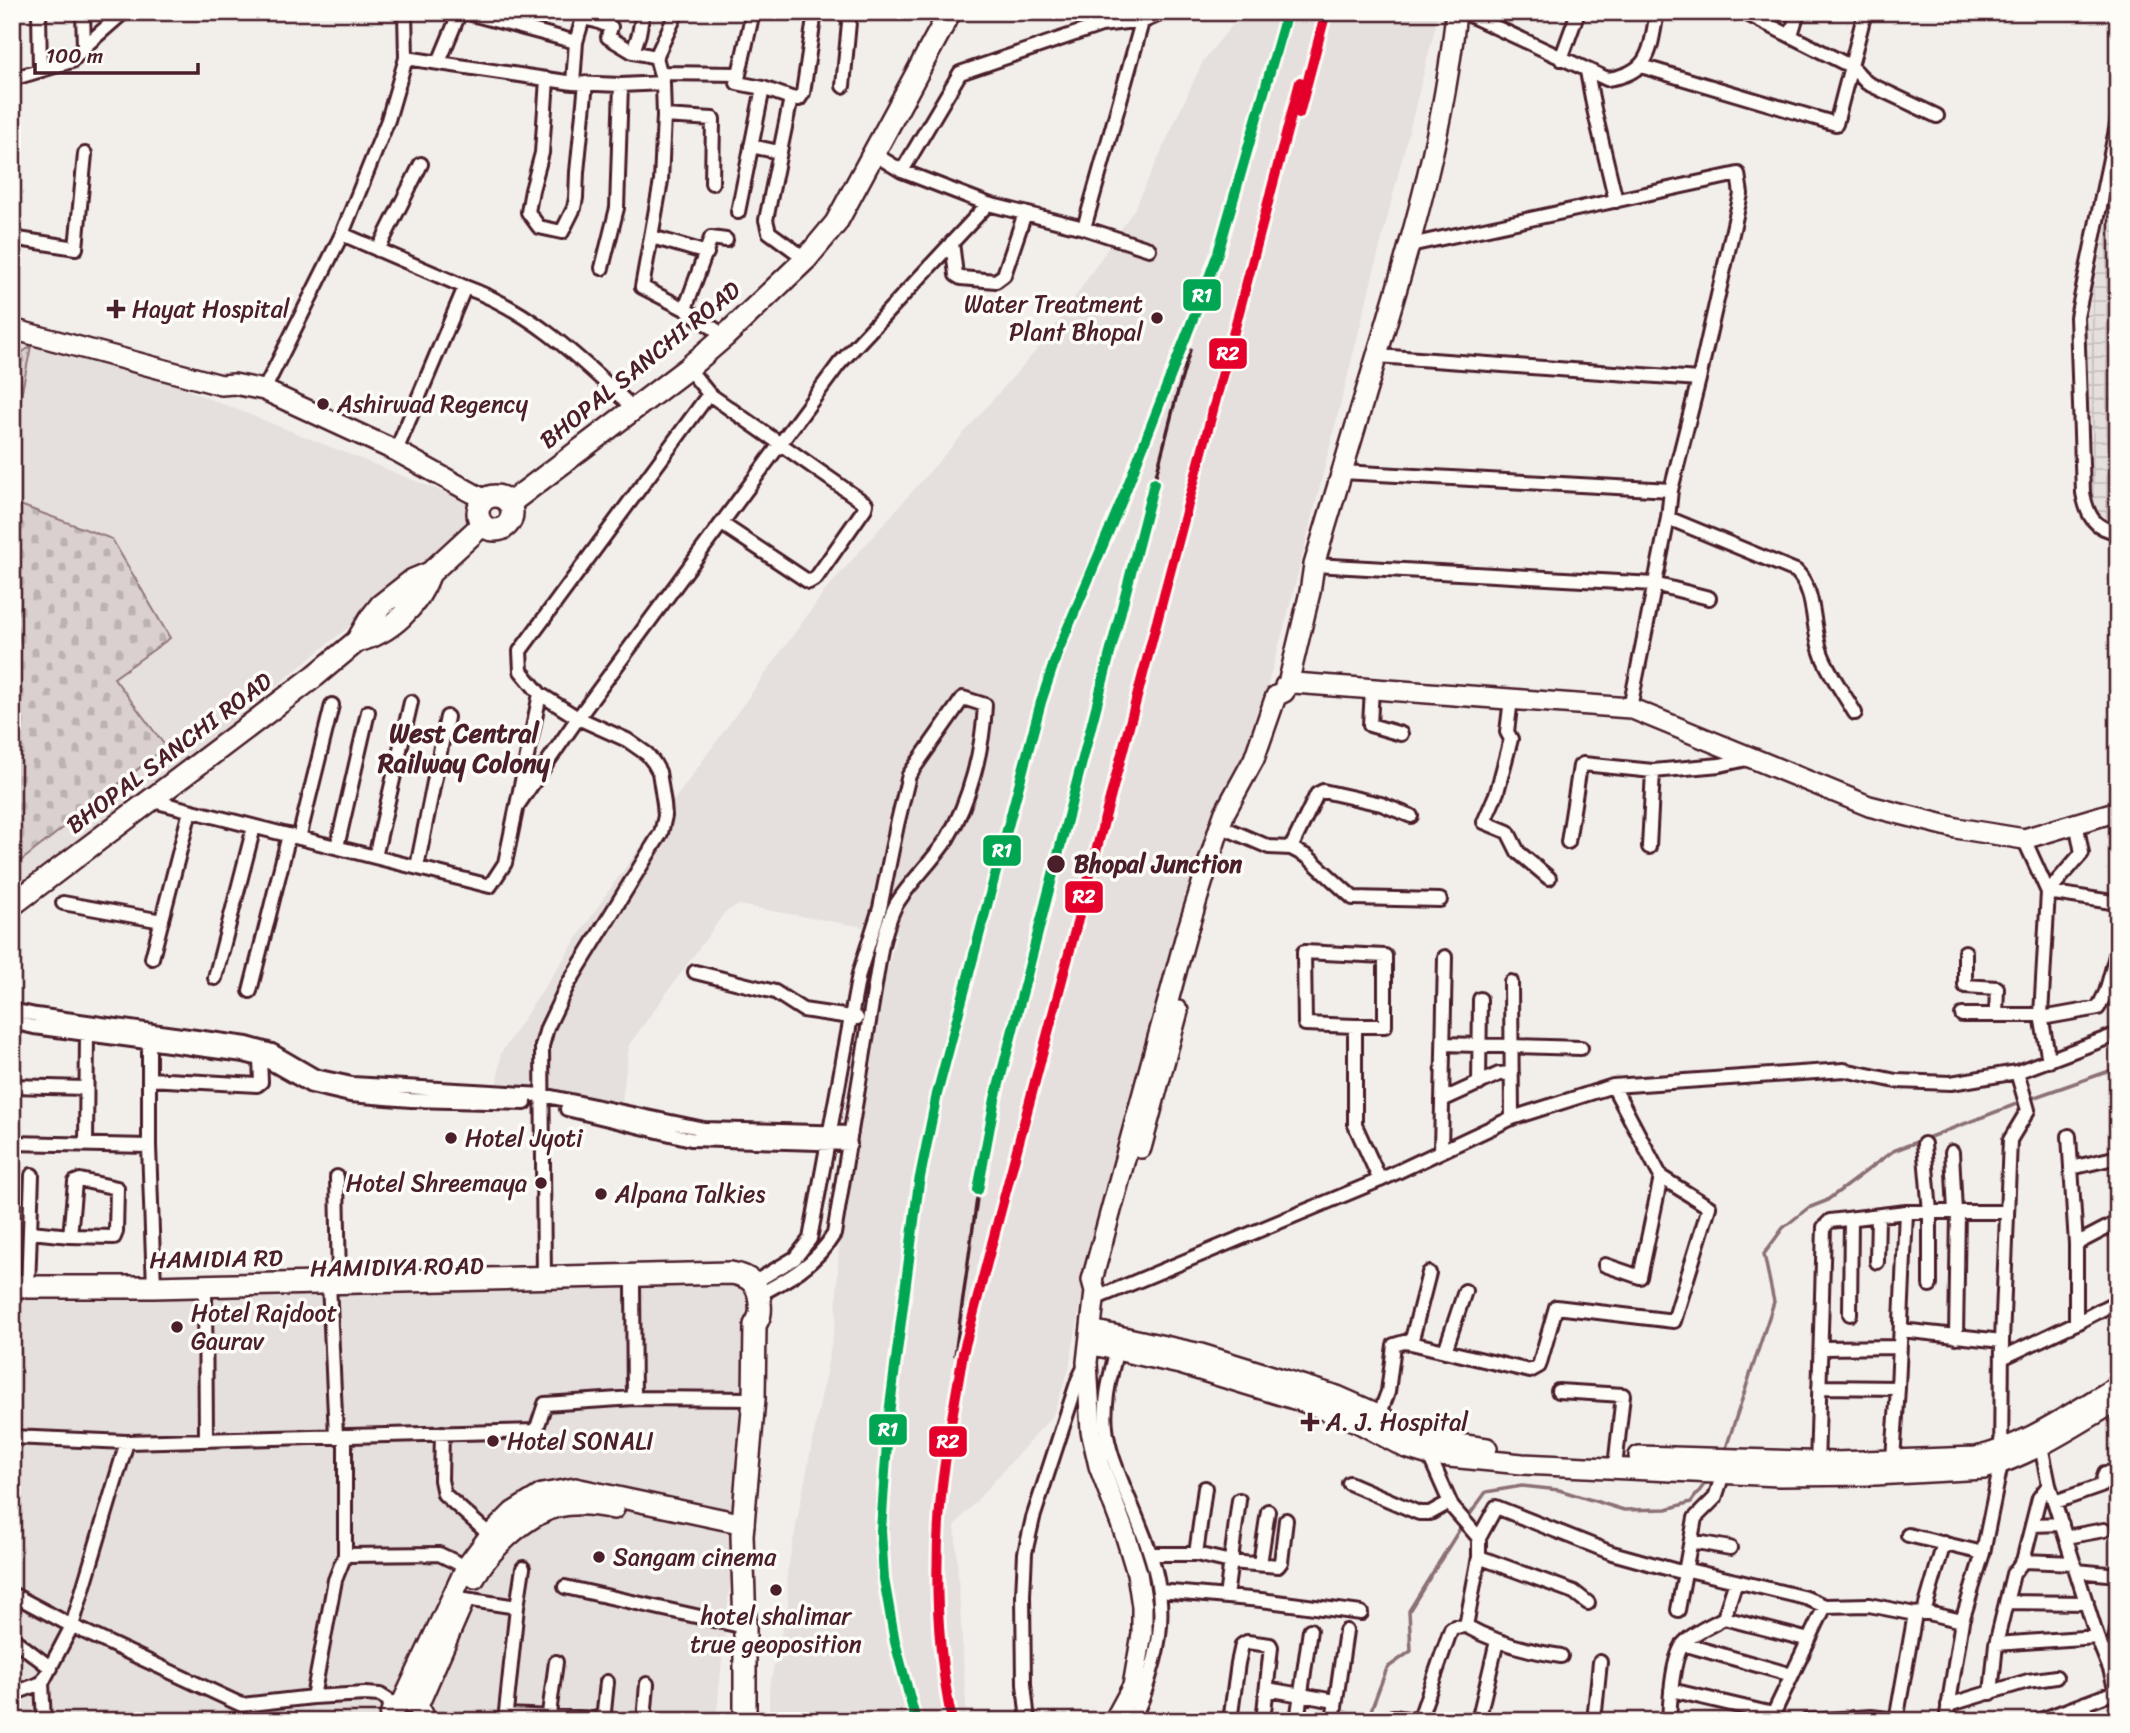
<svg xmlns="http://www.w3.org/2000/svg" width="2130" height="1733" font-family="Sriracha,sans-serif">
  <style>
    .built { fill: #e5dfdd }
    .industrial { fill: url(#industrial-grid) }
    .cemetery { fill: url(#cemetery-stones); stroke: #92787d; stroke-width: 2 }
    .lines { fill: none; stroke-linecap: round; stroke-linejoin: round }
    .stream { stroke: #8b6f75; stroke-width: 3.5 }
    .street-casing { stroke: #4a1f2b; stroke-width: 18 }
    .secondary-casing { stroke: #4a1f2b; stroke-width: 24 }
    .primary-casing { stroke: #4a1f2b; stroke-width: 26 }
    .street { stroke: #fdfcf7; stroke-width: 12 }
    .secondary { stroke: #fdfcf7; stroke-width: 19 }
    .primary { stroke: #fdfcf7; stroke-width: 21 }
    .rail { stroke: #4a1f2b; stroke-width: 3.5 }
    .rail-1-casing { stroke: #fdfcf7; stroke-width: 16 }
    .rail-2-casing { stroke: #fdfcf7; stroke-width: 16 }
    .rail-1 { stroke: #00a651; stroke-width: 10 }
    .rail-2 { stroke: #e4002b; stroke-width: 10 }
    .poi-dot { fill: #4a1f2b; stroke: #fdfcf7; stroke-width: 2.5 }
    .labels { text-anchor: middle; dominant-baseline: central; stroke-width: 7; stroke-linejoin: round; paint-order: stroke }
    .poi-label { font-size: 24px; fill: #4a1f2b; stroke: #fdfcf7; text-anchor: start }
    .street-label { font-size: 24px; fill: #4a1f2b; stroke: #fdfcf7 }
    .stop-label { font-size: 24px; font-weight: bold; fill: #4a1f2b; stroke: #fdfcf7; text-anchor: start }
    .neighbourhood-label { font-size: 26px; font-weight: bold; fill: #4a1f2b; stroke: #fdfcf7 }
    .line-badge { stroke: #fdfcf7; stroke-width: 2.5 }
    .badge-label { font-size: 19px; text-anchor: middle; font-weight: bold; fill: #fff }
  </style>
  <defs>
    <pattern id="industrial-grid" width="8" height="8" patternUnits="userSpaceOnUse" patternTransform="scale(1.75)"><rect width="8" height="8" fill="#e5dfdd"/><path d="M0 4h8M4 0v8" fill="none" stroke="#c6bfbe"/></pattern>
    <pattern id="cemetery-stones" width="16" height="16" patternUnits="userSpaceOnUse" patternTransform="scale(1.75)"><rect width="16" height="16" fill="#d9d0cf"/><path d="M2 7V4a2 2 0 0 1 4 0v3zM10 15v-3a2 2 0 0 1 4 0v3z" fill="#bcb2b2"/></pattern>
  </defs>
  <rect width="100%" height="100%" fill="#f2efeb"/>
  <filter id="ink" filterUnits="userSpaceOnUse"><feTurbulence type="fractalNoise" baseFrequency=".0143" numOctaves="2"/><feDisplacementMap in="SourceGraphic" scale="14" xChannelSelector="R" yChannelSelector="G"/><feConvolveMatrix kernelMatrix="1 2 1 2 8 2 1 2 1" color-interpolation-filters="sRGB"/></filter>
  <g filter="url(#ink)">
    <!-- built -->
    <path class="built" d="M 1243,12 L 1439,12 L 1288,613 L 1254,733 L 1090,1250 L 1069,1369 L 1053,1415 L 955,1525 L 967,1721 L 769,1721 L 769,1689 L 788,1604 L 787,1573 L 836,1320 L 843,1142 L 897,933 L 739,905 L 725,912 L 629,1045 L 622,1102 L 497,1083 L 501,1053 L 605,896 L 825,591 L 1048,337 L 1135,208 L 1203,61 Z
      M 12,324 L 32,328 L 491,511 L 12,901 Z
      M 12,1282 L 760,1283 L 716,1721 L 12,1721 Z"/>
    <!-- industrial -->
    <path class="industrial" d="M 2118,173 L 2118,526 L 2104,517 L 2096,509 L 2091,491 L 2083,335 Z"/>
    <!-- cemetery -->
    <path class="cemetery" d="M 31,346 L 12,441 L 12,360 Z
      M 12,502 L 112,539 L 170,638 L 114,678 L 166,747 L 12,868 Z"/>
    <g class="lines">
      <!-- stream -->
      <path class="stream" d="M 1726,1448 L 1774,1302 L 1764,1254 L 1783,1228 L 1808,1208 L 1826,1201 L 1893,1151 L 2035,1097 L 2118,1068
        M 1367,1721 L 1387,1668 L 1411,1651 L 1409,1611 L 1461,1527 L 1486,1492 L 1522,1486 L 1559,1490 L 1624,1510 L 1667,1509 L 1691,1502 L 1706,1482"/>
      <defs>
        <path id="street" d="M 39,12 L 40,69
          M 83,12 L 84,47
          M 677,12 L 656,57 L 663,83 L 664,116 L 661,181 L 642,287 L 685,309 L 725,336
          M 753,12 L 737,83 L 763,88 L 791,98
          M 1463,12 L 1607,79 C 1651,73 1650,50 1657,12
          M 1743,12 L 1852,67 L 1867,83 L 1937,116
          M 583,18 L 596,21 L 611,27 L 608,37 L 633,52 L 656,57
          M 1791,35 L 1798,12
          M 633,52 L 639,34 L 643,12
          M 406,58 L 573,83 L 621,85 L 663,83
          M 1561,59 L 1578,12
          M 439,62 L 459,14 L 468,13 L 576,42
          M 1641,66 L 1836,124 L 1865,12
          M 1587,71 L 1594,109 L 1616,201
          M 660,73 L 739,74
          M 12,79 L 72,61 L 84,47 L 124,12
          M 547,79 L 542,153 L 532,190 L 528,212 L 539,227 L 562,232 L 574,208 L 576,198 L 577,172 L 586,83
          M 573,83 L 576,42 L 583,18 L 579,12
          M 843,86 L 850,12
          M 664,116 L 713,119 L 712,183
          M 2118,120 L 2077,317 L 2083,493 C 2087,515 2094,529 2118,532
          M 12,125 L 12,188
          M 751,146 L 779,152
          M 874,154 L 902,171 L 988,204 L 1084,228 L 1149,249
          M 902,171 L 960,73 L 1101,25 L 1126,22 L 1142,22 L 1164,12
          M 738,212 L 763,88
          M 1084,228 L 1142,22
          M 342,234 L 465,287 L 396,451
          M 652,237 L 707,253
          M 12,238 L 76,248 L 85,154
          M 952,242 L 956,275 L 961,278 L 996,281 L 1004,275 L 1025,213
          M 1410,245 L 1738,174 L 1741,194 L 1699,379 L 1671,490 L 1668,518 L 1630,708
          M 378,250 L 421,164
          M 806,259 L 769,232 L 766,220 L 791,98 L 799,99 L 803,93 L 815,12
          M 602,268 L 617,208 L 621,85
          M 465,287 C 534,312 580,359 633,408
          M 685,309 L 711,238 L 726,240
          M 1377,356 L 1699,379
          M 688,368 L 709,394 L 866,504 L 865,508 L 816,578 L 809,582 L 722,524
          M 264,390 L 342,234 L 388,120 L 406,58 L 405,12
          M 1342,472 L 1671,490
          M 1668,518 L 1796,571 C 1817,591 1811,628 1822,655 C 1830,675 1844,694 1855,713
          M 1314,565 L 1654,584 L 1709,598
          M 1372,688 L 1370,725 L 1401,734
          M 1511,699 L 1507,732 L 1511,739 L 1497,792 L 1484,822 L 1508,832 L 1518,852 L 1549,878
          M 149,800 L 490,886 L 505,863 L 540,694
          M 517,806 L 578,718 L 839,364 L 988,204
          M 1220,826 L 1269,847 L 1291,848 L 1308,857 L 1353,898 L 1440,900
          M 299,838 L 332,705
          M 2024,839 L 2048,892 L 2041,1015 L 2049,1061
          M 1568,842 L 1580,766 L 1583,764 L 1653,771 L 1720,765 L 1751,758
          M 337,847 L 368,712
          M 1649,847 L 1653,771
          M 1291,848 L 1317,794 L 1323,791 L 1381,804 L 1411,816
          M 375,857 L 411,702
          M 417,867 L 447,717
          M 2048,892 L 2082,853 L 2076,822
          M 2048,892 L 2118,903
          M 63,903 L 162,921
          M 1965,952 L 1965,986 L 1997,988 L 1996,1015
          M 152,958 L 190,811
          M 695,972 L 775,992 L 803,1010 L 857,1018
          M 215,978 L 254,827
          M 1511,982 L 1512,1118
          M 250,991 L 289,835
          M 12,1010 L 36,1015 L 247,1044 L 272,1051 L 315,1076 L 352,1084 L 542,1095 L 704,1129 L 851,1133
          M 1962,1015 L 2041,1015
          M 2042,1018 L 2098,1008 L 2106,992 L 2118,948
          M 12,1022 L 34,1027 L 244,1055 L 267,1061 L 311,1086 L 350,1095 L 411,1100 L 525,1103
          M 1355,1026 L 1305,1024 L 1304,952 L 1385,956 L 1385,1026 L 1355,1026 L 1355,1125 L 1380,1180
          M 149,1033 L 149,1146 L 154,1287
          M 1444,1044 L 1581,1048
          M 149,1079 L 257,1085 L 261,1082 L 260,1059
          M 1479,1084 L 1480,999
          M 12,1086 L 85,1088
          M 1442,1100 L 1499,1074 L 1512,1073
          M 567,1109 L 691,1139 L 850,1144
          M 2069,1136 L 2076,1244 L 2076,1323
          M 12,1143 L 149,1146
          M 1924,1144 L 1930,1212 L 1930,1285
          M 86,1145 L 87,1034
          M 1441,1151 L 1445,957
          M 1952,1152 L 1955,1212
          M 2071,1168 L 2118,1157
          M 337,1177 L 339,1283
          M 31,1232 L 70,1236 L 114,1237 L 116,1232 L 117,1188 L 80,1180 L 75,1182 L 70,1236
          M 2076,1244 L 2118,1222
          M 1877,1262 L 1878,1216
          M 1605,1265 L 1640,1277 L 1661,1177
          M 544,1278 L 542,1046 L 547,1028 L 567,986 L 661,833 L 665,816 L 664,804 L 659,772 L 654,763 L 647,754 L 627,740 L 578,718 L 540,694 L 521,671 L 520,651 L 709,394
          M 329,1283 L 336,1436
          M 750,1285 L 795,1258 L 810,1239 L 859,974 L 880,908 L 897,825 L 909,775 L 963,698 L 985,705 C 983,749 970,801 947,839 C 932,862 911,881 897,903 C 889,916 885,934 881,949 L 834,1234 C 816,1264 786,1281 756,1296
          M 205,1286 L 206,1440
          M 633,1286 L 634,1398
          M 28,1287 L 32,1175
          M 1094,1299 L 1380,1180 L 1512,1118 L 1613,1086 L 1844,1070 L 1896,1081 L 1951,1083 L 2017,1072 L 2118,1034
          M 1850,1314 L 1851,1219
          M 1901,1330 L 2002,1341
          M 1956,1337 L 1958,1212
          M 1411,1343 L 1429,1273
          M 1117,1348 C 1111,1374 1103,1401 1106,1428 C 1108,1449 1117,1470 1125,1490 C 1150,1550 1172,1594 1154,1661 C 1148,1681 1143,1703 1131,1721
          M 1822,1348 L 1899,1347
          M 1445,1351 L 1465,1291
          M 2002,1358 L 2076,1323 L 2118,1301
          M 1819,1387 L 1898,1388
          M 1558,1391 L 1623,1395 L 1615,1467
          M 1377,1421 L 1388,1392 L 1394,1345 L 1404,1342 L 1411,1343 L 1530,1371 L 1539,1366 L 1556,1307 L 1674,1321 L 1709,1207 L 1661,1177 L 1613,1086
          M 442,1433 L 441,1480 L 444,1494 L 490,1535
          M 12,1437 L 127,1442 L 536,1431 L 545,1404 L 634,1398 L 754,1399
          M 2041,1446 L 2049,1485 L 2097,1637 L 2110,1669 L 2118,1699
          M 1429,1455 L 1452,1507 L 1479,1538
          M 1893,1459 L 1898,1388 L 1906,1212
          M 1817,1468 L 1824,1227 L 1830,1221 L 1906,1212 L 2006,1212
          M 1349,1483 L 1419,1513 L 1430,1513 L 1450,1502
          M 2055,1502 L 2101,1486 L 2105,1473 L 2118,1472
          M 2032,1525 L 2062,1524
          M 1908,1535 L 1983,1553
          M 2066,1537 L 2104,1530
          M 1691,1541 L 1730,1548
          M 1151,1554 L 1196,1554 L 1231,1562 L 1278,1566 L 1281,1562 L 1286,1520
          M 1196,1554 L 1205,1488
          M 345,1555 L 439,1554 L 466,1567
          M 1479,1557 L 1574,1592 L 1588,1603
          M 2023,1561 L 2074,1563
          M 1260,1564 L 1268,1511
          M 2077,1571 L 2118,1575
          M 565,1587 L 745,1627
          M 1160,1591 L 1261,1600 L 1361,1613
          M 12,1594 L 72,1626 L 242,1705 L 313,1697 L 365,1694 L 380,1695 L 396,1705
          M 1226,1597 L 1239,1500
          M 465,1599 L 517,1607
          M 2007,1602 L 2087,1603
          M 1678,1610 L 1695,1518 L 1715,1498 L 1723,1474
          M 1924,1612 L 1944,1543
          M 1724,1618 L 1809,1640
          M 12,1638 L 51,1668
          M 1683,1644 L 1792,1675
          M 1996,1644 L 2097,1637
          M 1561,1656 C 1527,1651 1496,1643 1466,1626 L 1479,1557 L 1479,1538 L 1496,1507 L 1612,1553 L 1677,1571 L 1688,1570 L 1736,1581 L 1806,1598 L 1825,1606 L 1869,1605 L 1915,1614 L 1924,1612 L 1962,1621
          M 2110,1669 L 2118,1625
          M 1267,1689 L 1335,1701
          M 1671,1690 L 1773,1714
          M 1991,1693 L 1996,1644 L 2013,1574 L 2023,1561 L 2039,1498 L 2049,1485
          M 12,1694 L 42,1683
          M 313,1697 L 335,1580 L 345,1555 L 345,1436
          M 1948,1705 L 2028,1681 L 2056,1677
          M 505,1715 L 603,1719 L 607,1721
          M 1393,1717 L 1415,1720 L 1420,1718 L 1451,1629 L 1454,1627 L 1466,1626
          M 44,1721 L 42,1683 L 72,1626 L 127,1442
          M 505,1721 L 517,1607 L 523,1568
          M 548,1721 L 556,1662
          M 603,1721 L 607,1682
          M 644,1721 L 647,1684
          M 1028,1721 L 1024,1684 L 1023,1595 L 1025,1553 L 1033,1518 L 1078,1380 L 1085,1366
          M 1230,1721 L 1238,1663 L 1242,1645 L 1247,1642 L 1270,1645 L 1271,1647 L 1263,1721
          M 1297,1721 L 1310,1630
          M 1333,1721 L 1346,1631
          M 1478,1721 L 1497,1641
          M 1594,1721 L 1600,1662
          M 1669,1721 C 1670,1702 1672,1653 1686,1641 C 1696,1631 1712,1625 1724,1618 L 1736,1581
          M 1770,1721 L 1825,1606
          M 1807,1721 L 1871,1717 L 1907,1721
          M 1896,1721 L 1915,1614
          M 1946,1721 L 1962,1621 L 1983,1553 L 2001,1464 L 2002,1341 L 2010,1140 L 2028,1110 L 2017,1072
          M 2038,1721 L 2118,1691
          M 2085,1721 L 2085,1703"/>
        <path id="secondary" d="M 12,329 L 221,385 L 234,384 L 264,390 L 396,451 L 485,500
          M 1288,684 L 1310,592 L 1314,565 C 1336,492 1358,419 1380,345 C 1413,236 1445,126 1456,12
          M 1141,1148 L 1178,1011
          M 1091,1330 L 1201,1354 L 1337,1396 L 1380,1415 L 1403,1431 L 1418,1436 L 1435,1441 L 1487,1448
          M 1089,1344 L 1180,1364 L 1304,1402 L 1357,1422 L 1406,1448 L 1429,1455 L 1522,1464 L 1779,1476 L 1875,1475 L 1984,1469 C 2033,1454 2075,1426 2118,1400
          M 1639,1456 L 1835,1462 L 1976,1457 C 2025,1446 2074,1411 2118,1386
          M 475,1578 C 482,1563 497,1547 509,1536 C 544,1505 569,1499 614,1509
          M 403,1701 L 466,1567 L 490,1535 L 513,1512 L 542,1494 L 575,1488 L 744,1524
          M 418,1706 L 462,1605
          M 389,1721 L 392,1709 L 404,1701 L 417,1705 L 423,1714 L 423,1721
          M 1114,1721 L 1133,1686 L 1142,1634 L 1142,1606 L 1137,1573 L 1126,1537 L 1099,1466 L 1091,1431 L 1087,1362 L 1095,1291 L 1092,1280 L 1186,935 L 1220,826 L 1225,812 L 1254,759 L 1276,696 L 1284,692 L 1285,686 L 1294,683 L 1630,708 L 1869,806 L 1956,828 L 2024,839 L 2118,811"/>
        <path id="primary" d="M478 513a17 17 0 1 1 34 0a17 17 0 1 1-34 0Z
          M 510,503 L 688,368 L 725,336 L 806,259 L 836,223 L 950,12
          M 357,641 C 391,633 418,606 430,573
          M 12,905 L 315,676 L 357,641 L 370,619 L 381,605 L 413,580 L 430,573 L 482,525
          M 12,1284 L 28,1287 L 154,1287 L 731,1273 C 750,1276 759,1284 760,1303 C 761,1313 760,1317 755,1325 L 754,1399 L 742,1535 L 745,1627 L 745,1721"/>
      </defs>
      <!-- street casing -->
      <use href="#street" class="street-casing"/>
      <!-- secondary casing -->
      <use href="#secondary" class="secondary-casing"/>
      <!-- primary casing -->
      <use href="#primary" class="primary-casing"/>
      <!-- street -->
      <use href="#street" class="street"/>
      <!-- secondary -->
      <use href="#secondary" class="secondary"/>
      <!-- primary -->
      <use href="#primary" class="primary"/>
      <!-- rail -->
      <path class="rail" d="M 955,1355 L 982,1163 L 995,1099 L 1176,398 L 1190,350
        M 916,1721 L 895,1642 L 884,1579 L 881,1530 L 889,1414 L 919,1182 L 937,1094 L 1041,702 L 1058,651 L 1122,500 L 1205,288 L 1218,253 L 1287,12"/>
      <defs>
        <path id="rail-1" d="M 978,1190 L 995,1099 L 1154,483
          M 916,1721 L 895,1642 L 884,1579 L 881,1530 L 889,1414 L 919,1182 L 937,1094 L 1041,702 L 1058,651 L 1122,500 L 1205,288 L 1218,253 L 1287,12"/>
        <path id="rail-2" d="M 1299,114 L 1326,12
          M 952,1721 C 936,1645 934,1563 942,1486 C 947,1442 956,1397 963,1353 L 1300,82"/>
      </defs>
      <!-- rail-1 casing -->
      <use href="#rail-1" class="rail-1-casing"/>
      <!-- rail-2 casing -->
      <use href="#rail-2" class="rail-2-casing"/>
      <!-- rail-1 -->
      <use href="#rail-1" class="rail-1"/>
      <!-- rail-2 -->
      <use href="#rail-2" class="rail-2"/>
    </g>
  </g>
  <!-- markers -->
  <g class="poi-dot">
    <path d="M112.5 298.5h7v7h7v7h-7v7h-7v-7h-7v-7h7z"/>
    <circle cx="1157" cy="318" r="7"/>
    <circle cx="323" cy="404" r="7"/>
    <circle cx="1056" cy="864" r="10"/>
    <circle cx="451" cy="1138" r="7"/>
    <circle cx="541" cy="1183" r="7"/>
    <circle cx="601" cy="1194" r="7"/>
    <circle cx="177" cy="1327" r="7"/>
    <path d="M1306.5 1411.5h7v7h7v7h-7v7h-7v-7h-7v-7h7z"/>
    <circle cx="493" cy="1441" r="7"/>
    <circle cx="599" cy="1557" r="7"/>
    <circle cx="776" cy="1590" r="7"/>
  </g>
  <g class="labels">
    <!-- poi labels -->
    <g class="poi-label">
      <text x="1143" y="304" text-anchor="end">Water Treatment<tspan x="1143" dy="28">Plant Bhopal</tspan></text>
      <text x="132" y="309">Hayat Hospital</text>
      <text x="337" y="404">Ashirwad Regency</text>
      <text x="465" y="1138">Hotel Jyoti</text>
      <text x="527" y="1183" text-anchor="end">Hotel Shreemaya</text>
      <text x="615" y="1194">Alpana Talkies</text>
      <text x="191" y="1313">Hotel Rajdoot<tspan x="191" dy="28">Gaurav</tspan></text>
      <text x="1326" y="1422">A. J. Hospital</text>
      <text x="507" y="1441">Hotel SONALI</text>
      <text x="613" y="1557">Sangam cinema</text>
      <text x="776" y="1616" text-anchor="middle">hotel shalimar<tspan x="776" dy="28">true geoposition</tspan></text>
    </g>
    <!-- street labels -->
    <g class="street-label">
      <text transform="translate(640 365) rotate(-39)">BHOPAL SANCHI ROAD</text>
      <text transform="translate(169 753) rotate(-37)">BHOPAL SANCHI ROAD</text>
      <text transform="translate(216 1259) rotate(-1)">HAMIDIA RD</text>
      <text transform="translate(397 1267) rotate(-1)">HAMIDIYA ROAD</text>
    </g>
    <!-- stop labels -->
    <g class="stop-label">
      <text x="1074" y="864">Bhopal Junction</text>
    </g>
    <!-- neighbourhood labels -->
    <g class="neighbourhood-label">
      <text x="464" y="733">West Central<tspan x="464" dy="30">Railway Colony</tspan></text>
    </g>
  </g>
  <g class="line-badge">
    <rect x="1182" y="278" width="40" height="34" rx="7" fill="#00a651"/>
    <rect x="1208" y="337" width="40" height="33" rx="7" fill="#e4002b"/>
    <rect x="982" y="834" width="40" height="33" rx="7" fill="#00a651"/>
    <rect x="1064" y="880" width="40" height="34" rx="7" fill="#e4002b"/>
    <rect x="868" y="1413" width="40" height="33" rx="7" fill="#00a651"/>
    <rect x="928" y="1425" width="40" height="33" rx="7" fill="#e4002b"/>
  </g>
  <g class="badge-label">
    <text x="1202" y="302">R1</text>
    <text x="1228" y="360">R2</text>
    <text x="1002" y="857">R1</text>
    <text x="1084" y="903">R2</text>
    <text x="888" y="1436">R1</text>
    <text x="948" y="1448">R2</text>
  </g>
  <!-- margin -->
  <rect width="2130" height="1733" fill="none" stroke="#fdfcf7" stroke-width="42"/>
  <rect x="21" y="21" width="2088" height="1691" fill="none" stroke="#4a1f2b" stroke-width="2.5" filter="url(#ink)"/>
  <!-- scale -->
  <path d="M35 63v10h163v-10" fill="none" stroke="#4a1f2b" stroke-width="3.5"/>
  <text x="46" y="63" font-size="21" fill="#4a1f2b" stroke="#fdfcf7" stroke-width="5" paint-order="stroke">100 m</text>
</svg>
